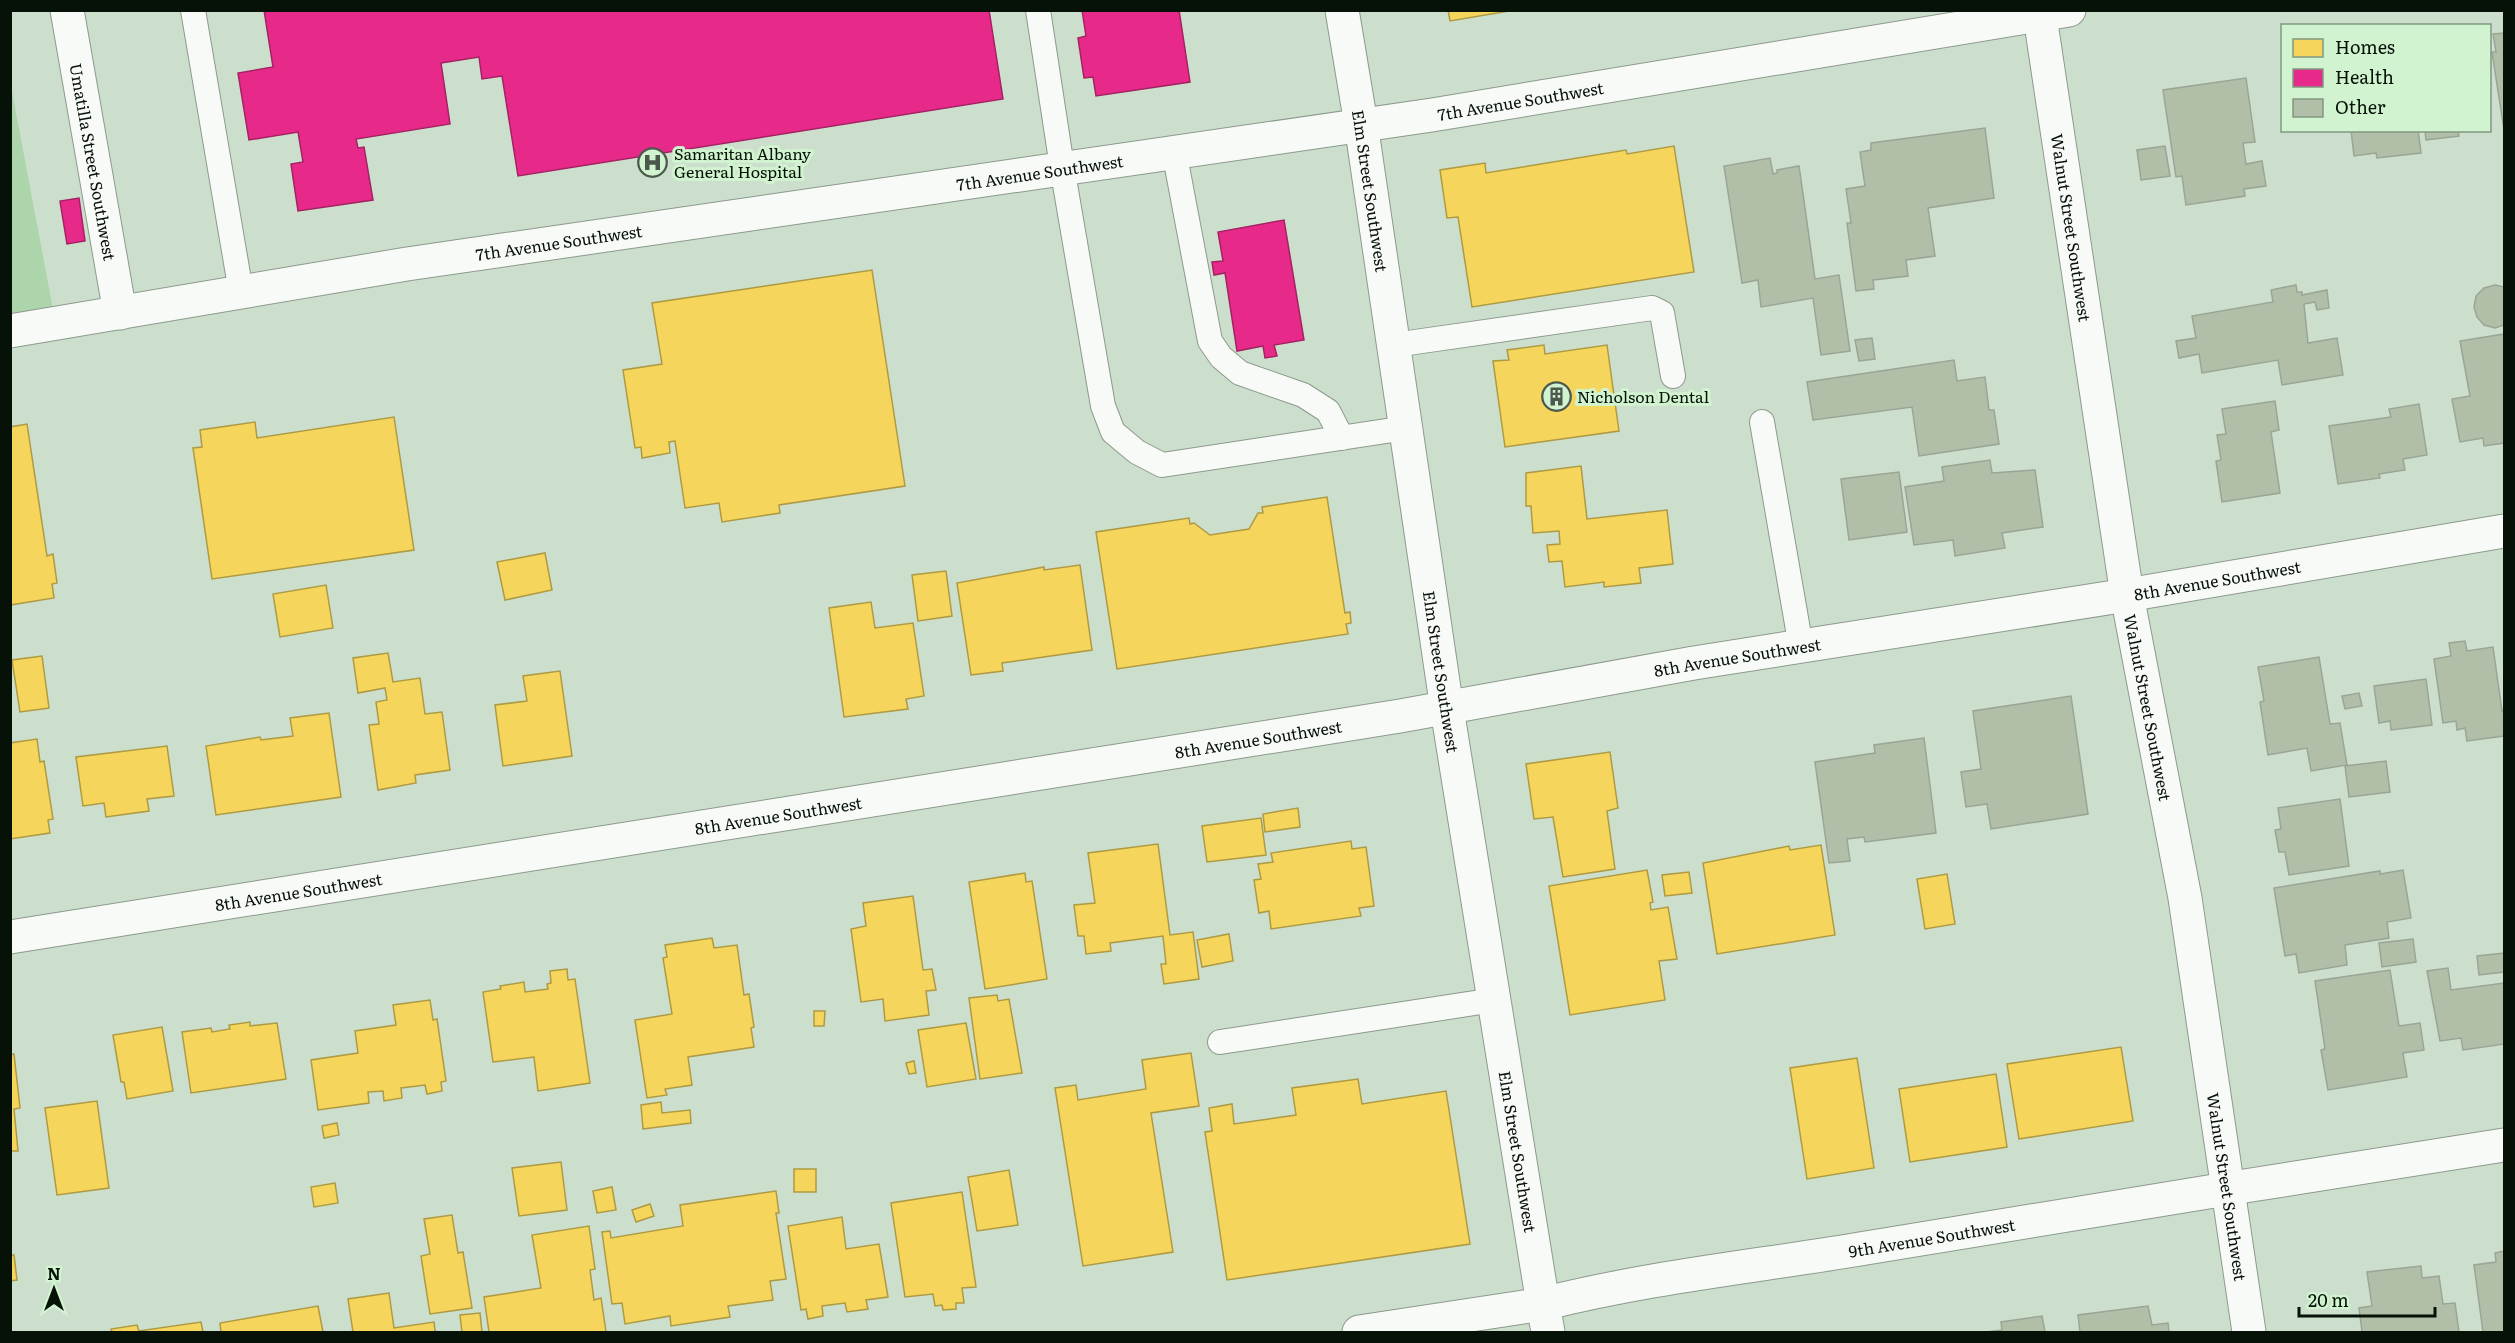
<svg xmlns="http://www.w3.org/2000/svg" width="2515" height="1343" font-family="Literata,serif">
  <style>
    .green { fill: #acd5ac }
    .homes { fill: #f6d55c; stroke: #ae9a42; stroke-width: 1.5 }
    .health { fill: #e7298a; stroke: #a42263; stroke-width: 1.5 }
    .building { fill: #b1bfa8; stroke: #9aa596; stroke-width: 1.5 }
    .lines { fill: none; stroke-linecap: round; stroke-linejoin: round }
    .lane-casing { stroke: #8d9a8d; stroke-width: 26 }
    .street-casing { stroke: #8d9a8d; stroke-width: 35 }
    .secondary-casing { stroke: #8d9a8d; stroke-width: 35 }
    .lane { stroke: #f7faf7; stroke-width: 24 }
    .street { stroke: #f7faf7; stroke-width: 33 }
    .secondary { stroke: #f7faf7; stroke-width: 33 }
    .labels { text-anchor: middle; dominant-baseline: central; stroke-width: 6; stroke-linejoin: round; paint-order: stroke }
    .street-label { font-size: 16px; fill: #061207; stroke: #d1f3d0 }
    .poi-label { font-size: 16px; fill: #061207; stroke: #d1f3d0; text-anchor: start }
  </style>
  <rect width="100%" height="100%" fill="#ccdecc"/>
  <!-- green -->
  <path class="green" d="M 10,81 L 55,320 L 10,325 Z"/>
  <!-- homes -->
  <path class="homes" d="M 1448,10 L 1515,10 L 1450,21 Z
    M 1674,146 L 1694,272 L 1472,307 L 1458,217 L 1447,218 L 1440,170 L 1485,163 L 1486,173 L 1626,150 L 1627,154 Z
    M 872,270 L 905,486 L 779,505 L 780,513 L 722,522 L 719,503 L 685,508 L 675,441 L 669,442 L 670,453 L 642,458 L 641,447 L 635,448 L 623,370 L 662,364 L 652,303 Z
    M 1544,345 L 1545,354 L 1607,345 L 1619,431 L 1505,447 L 1493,361 L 1509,360 L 1507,350 Z
    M 394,417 L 414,550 L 212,579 L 193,448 L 202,447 L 200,430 L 255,422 L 257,438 Z
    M 27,424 L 47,556 L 53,554 L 57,583 L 52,584 L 54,598 L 10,605 L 10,427 Z
    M 1581,466 L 1587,519 L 1667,510 L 1673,564 L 1639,568 L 1641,583 L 1604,587 L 1604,582 L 1565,587 L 1562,561 L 1549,562 L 1547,545 L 1560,544 L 1559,531 L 1533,533 L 1531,506 L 1526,506 L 1526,473 Z
    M 1327,497 L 1345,613 L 1350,612 L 1351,623 L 1346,624 L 1348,634 L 1117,669 L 1096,532 L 1189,518 L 1190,524 L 1194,523 L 1210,535 L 1249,529 L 1258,513 L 1263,513 L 1262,507 Z
    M 545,553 L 552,590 L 505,600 L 497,562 Z
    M 1080,565 L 1092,650 L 1002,663 L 1003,671 L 971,675 L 957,583 L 1044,567 L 1044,570 Z
    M 946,571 L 952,616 L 918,621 L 912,575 Z
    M 326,585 L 333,628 L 280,637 L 273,594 Z
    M 871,602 L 875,628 L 913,623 L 924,696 L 906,699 L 908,709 L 844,717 L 829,608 Z
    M 388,653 L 393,682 L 420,678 L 425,714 L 442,712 L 450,770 L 415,775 L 416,783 L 378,790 L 369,725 L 379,724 L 376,702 L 387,700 L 385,688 L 358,693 L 353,658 Z
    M 42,656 L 49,708 L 20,712 L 12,660 Z
    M 560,671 L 572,756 L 503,766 L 495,705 L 527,701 L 523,676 Z
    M 329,713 L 341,797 L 216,815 L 206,746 L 260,737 L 261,740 L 293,736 L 290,718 Z
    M 37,739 L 40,762 L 44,761 L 53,819 L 48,820 L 50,833 L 10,839 L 10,743 Z
    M 167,746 L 174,796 L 147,799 L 149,811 L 106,817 L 104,803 L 83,806 L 76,757 Z
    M 1610,752 L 1618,808 L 1607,811 L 1615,869 L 1563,877 L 1553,817 L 1534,819 L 1526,764 Z
    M 1298,808 L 1300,827 L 1265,832 L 1263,814 Z
    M 1261,818 L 1266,855 L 1207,862 L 1202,826 Z
    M 1351,841 L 1352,849 L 1366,847 L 1374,906 L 1359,908 L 1361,916 L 1271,929 L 1269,911 L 1259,913 L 1254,880 L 1261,879 L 1258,864 L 1273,862 L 1271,853 Z
    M 1158,844 L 1170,935 L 1193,932 L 1199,979 L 1164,984 L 1161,964 L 1166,964 L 1163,936 L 1110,943 L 1111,951 L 1086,954 L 1084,936 L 1078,936 L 1074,905 L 1095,903 L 1088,853 Z
    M 1821,845 L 1835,935 L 1717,954 L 1703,863 L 1789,846 L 1790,850 Z
    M 1647,870 L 1653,902 L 1650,903 L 1651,910 L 1668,907 L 1677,959 L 1659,961 L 1665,1000 L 1570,1015 L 1549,886 Z
    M 1689,872 L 1692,893 L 1665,896 L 1662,875 Z
    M 1025,873 L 1026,882 L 1032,881 L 1047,979 L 985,989 L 969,882 Z
    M 1947,874 L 1955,924 L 1925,929 L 1917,879 Z
    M 913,896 L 923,970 L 932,969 L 936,990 L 926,991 L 929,1015 L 885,1021 L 883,999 L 861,1002 L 851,929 L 866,926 L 863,903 Z
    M 1229,934 L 1233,961 L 1202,967 L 1197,940 Z
    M 712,938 L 714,948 L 737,945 L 744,995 L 749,994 L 754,1027 L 751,1028 L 754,1047 L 688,1057 L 692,1085 L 665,1089 L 667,1095 L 647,1098 L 635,1020 L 672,1014 L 663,958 L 667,957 L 665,945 Z
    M 567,969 L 568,980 L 575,979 L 590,1083 L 538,1091 L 534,1057 L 493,1062 L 483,992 L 501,989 L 500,986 L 524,982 L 525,992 L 548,989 L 547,984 L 551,983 L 550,971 Z
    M 997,995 L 998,1001 L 1009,999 L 1022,1073 L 980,1079 L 969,998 Z
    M 430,1000 L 433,1020 L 437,1019 L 446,1081 L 441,1082 L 442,1091 L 427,1094 L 425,1085 L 401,1088 L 402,1098 L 384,1101 L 383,1091 L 368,1092 L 369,1103 L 318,1110 L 311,1060 L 358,1053 L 355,1031 L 396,1025 L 393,1005 Z
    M 814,1011 L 825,1011 L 824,1026 L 814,1026 Z
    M 250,1022 L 250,1026 L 277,1023 L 286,1079 L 191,1093 L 182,1032 L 211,1028 L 212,1032 L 230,1029 L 229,1025 Z
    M 966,1023 L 976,1079 L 927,1087 L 918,1030 Z
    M 162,1027 L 173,1091 L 127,1099 L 124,1082 L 121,1082 L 113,1035 Z
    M 2121,1047 L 2133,1121 L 2019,1139 L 2007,1064 Z
    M 1191,1053 L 1199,1106 L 1151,1113 L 1173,1252 L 1083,1266 L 1055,1088 L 1076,1085 L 1078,1100 L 1146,1089 L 1142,1060 Z
    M 14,1054 L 20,1108 L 14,1109 L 18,1151 L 10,1151 L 10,1055 Z
    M 1857,1058 L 1874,1168 L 1807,1179 L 1790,1068 Z
    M 914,1061 L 916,1073 L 909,1074 L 906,1063 Z
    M 1996,1074 L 2007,1147 L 1910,1162 L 1899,1089 Z
    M 1358,1079 L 1362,1104 L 1446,1091 L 1470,1244 L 1227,1280 L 1205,1132 L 1212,1131 L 1209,1108 L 1232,1104 L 1234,1124 L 1296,1115 L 1292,1088 Z
    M 97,1101 L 109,1188 L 57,1195 L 45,1108 Z
    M 661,1102 L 662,1113 L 690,1110 L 691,1123 L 643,1129 L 641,1105 Z
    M 337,1123 L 339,1135 L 324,1138 L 322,1126 Z
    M 561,1162 L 567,1210 L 519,1216 L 512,1168 Z
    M 794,1169 L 816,1169 L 816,1192 L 794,1192 Z
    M 1009,1170 L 1018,1225 L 977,1231 L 968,1177 Z
    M 335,1183 L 338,1203 L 314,1207 L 311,1187 Z
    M 612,1187 L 616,1210 L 597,1213 L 593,1191 Z
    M 776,1191 L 779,1213 L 776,1213 L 786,1279 L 770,1281 L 773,1300 L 728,1306 L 730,1317 L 671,1326 L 670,1316 L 625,1324 L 622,1303 L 612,1304 L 602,1232 L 610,1231 L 611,1238 L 683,1226 L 680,1205 Z
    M 962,1192 L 976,1287 L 962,1288 L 964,1303 L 956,1303 L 956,1309 L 943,1310 L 942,1305 L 935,1306 L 933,1294 L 905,1297 L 891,1203 Z
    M 650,1204 L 654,1216 L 636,1222 L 632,1210 Z
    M 452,1215 L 458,1253 L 463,1252 L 472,1308 L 430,1314 L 421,1256 L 430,1254 L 424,1219 Z
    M 842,1217 L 846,1249 L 879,1244 L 888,1297 L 866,1300 L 868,1309 L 847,1312 L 845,1303 L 822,1306 L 823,1316 L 808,1319 L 806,1309 L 801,1310 L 788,1226 Z
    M 589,1226 L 595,1269 L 590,1270 L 594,1300 L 601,1298 L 606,1332 L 489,1332 L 484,1297 L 541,1288 L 532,1235 Z
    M 10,1255 L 14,1255 L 17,1280 L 10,1281 Z
    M 389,1293 L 394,1328 L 434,1322 L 435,1331 L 438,1332 L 353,1332 L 348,1299 Z
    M 318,1306 L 323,1332 L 221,1332 L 220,1323 Z
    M 480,1313 L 482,1332 L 462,1332 L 460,1315 Z
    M 201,1322 L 203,1332 L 112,1332 L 111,1329 L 137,1325 L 139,1331 Z"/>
  <!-- health -->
  <path class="health" d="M 264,10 L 989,10 L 1003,99 L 518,176 L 502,76 L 482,79 L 479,57 L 441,63 L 450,124 L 356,139 L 358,148 L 364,147 L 373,200 L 298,211 L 291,164 L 303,162 L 298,132 L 249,140 L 238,73 L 273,67 Z
    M 1082,10 L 1179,10 L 1190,82 L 1096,96 L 1093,77 L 1084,78 L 1078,38 L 1086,36 Z
    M 79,198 L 85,241 L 67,244 L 60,201 Z
    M 1284,220 L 1304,340 L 1274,345 L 1277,356 L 1265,358 L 1263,346 L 1237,351 L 1225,273 L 1214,275 L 1212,262 L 1223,261 L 1218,232 Z"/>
  <!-- building -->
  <path class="building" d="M 2504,33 L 2504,130 L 2492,52 L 2496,52 L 2493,34 Z
    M 2246,78 L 2255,142 L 2243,143 L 2246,164 L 2262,161 L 2266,186 L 2244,189 L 2245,196 L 2186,205 L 2182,176 L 2176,177 L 2163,90 Z
    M 1985,128 L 1994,198 L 1928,208 L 1935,256 L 1906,260 L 1908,276 L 1873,280 L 1874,289 L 1856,291 L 1847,223 L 1851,223 L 1846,189 L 1865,186 L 1860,152 L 1871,150 L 1871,143 Z
    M 2351,130 L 2418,130 L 2421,153 L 2377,158 L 2376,153 L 2354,156 Z
    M 2425,130 L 2458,130 L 2459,136 L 2426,140 Z
    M 2165,146 L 2170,176 L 2141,180 L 2137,150 Z
    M 1770,158 L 1773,174 L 1777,173 L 1777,170 L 1799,166 L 1815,279 L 1839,275 L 1850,351 L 1821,355 L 1813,298 L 1761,307 L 1758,280 L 1742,283 L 1724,166 Z
    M 2296,285 L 2297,292 L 2302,292 L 2302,295 L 2327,290 L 2329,308 L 2317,310 L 2315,302 L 2304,304 L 2308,343 L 2337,338 L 2343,375 L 2282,385 L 2278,360 L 2202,373 L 2199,354 L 2179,358 L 2176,341 L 2196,338 L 2192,316 L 2273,302 L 2271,290 Z
    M 2495,285 L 2504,287 L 2504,325 L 2495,328 L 2484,325 L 2477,317 L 2474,307 L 2476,296 L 2484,288 Z
    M 2504,334 L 2504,443 L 2484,446 L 2483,438 L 2460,442 L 2452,399 L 2470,396 L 2460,341 Z
    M 1872,338 L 1875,359 L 1859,361 L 1855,340 Z
    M 1954,360 L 1957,381 L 1985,377 L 1989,410 L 1994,410 L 1999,444 L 1919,456 L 1912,407 L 1813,420 L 1807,382 Z
    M 2275,401 L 2279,430 L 2271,432 L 2280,493 L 2222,502 L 2216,461 L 2221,460 L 2217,435 L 2226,434 L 2222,409 Z
    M 2419,404 L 2427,455 L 2403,459 L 2405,470 L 2379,474 L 2380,478 L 2338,484 L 2329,426 L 2391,417 L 2389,409 Z
    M 1990,460 L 1992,473 L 2035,470 L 2043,527 L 2002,533 L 2005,548 L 1955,556 L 1953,540 L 1914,545 L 1905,487 L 1944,481 L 1942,467 Z
    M 1899,472 L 1907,532 L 1849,540 L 1841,479 Z
    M 2465,641 L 2467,651 L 2493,647 L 2502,711 L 2504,710 L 2504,736 L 2467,741 L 2465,728 L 2457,730 L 2456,721 L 2443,723 L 2434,659 L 2451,656 L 2449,643 Z
    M 2319,657 L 2330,724 L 2340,723 L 2347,765 L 2311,771 L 2307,748 L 2268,755 L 2260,702 L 2264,701 L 2258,667 Z
    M 2426,679 L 2432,725 L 2391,730 L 2390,721 L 2379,723 L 2374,686 Z
    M 2359,693 L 2362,706 L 2345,709 L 2342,696 Z
    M 2071,696 L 2088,814 L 1991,829 L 1987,804 L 1966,807 L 1961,772 L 1981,769 L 1973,711 Z
    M 1924,738 L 1936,833 L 1865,842 L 1864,837 L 1847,839 L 1850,861 L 1829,863 L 1815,762 L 1875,753 L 1874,745 Z
    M 2386,761 L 2390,792 L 2349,797 L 2345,766 Z
    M 2340,799 L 2349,866 L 2289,875 L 2285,852 L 2279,852 L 2275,830 L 2281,829 L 2278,808 Z
    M 2403,870 L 2411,918 L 2387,922 L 2389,938 L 2345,945 L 2347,965 L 2299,973 L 2296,954 L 2285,956 L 2274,888 L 2380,871 L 2380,874 Z
    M 2413,939 L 2416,962 L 2382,967 L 2379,943 Z
    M 2504,953 L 2504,972 L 2479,975 L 2477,956 Z
    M 2448,968 L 2451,990 L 2504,983 L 2504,1048 L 2504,1044 L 2463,1050 L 2461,1038 L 2440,1041 L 2427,971 Z
    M 2390,970 L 2399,1026 L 2420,1023 L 2424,1050 L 2403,1053 L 2407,1077 L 2328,1090 L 2321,1050 L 2325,1049 L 2315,981 Z
    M 2504,1251 L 2504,1332 L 2483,1332 L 2474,1265 L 2496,1262 L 2495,1253 Z
    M 2421,1266 L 2422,1278 L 2439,1276 L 2443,1304 L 2455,1303 L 2459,1332 L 2362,1332 L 2359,1308 L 2372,1306 L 2367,1272 Z
    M 2148,1306 L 2152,1325 L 2168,1323 L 2169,1332 L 2080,1332 L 2078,1315 Z
    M 2042,1316 L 2045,1332 L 1986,1332 L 2002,1330 L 2001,1322 Z"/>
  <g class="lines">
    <defs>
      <path id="lane" d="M 193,10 L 241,292
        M 1038,10 L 1062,167 L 1103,406 L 1113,432 L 1137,452 L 1162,465 L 1406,428
        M 1174,151 L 1210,341 L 1221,357 L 1240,373 L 1303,395 L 1328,411 L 1342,438
        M 1394,345 L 1652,308 L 1662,313 L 1673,376
        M 1762,422 L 1801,647
        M 1220,1042 L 1494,1000"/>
      <g id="street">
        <path id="s1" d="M 67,10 L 120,313"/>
        <path id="s2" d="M 1342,10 L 1361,124 L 1447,709 L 1543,1304 L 1359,1332"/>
        <path id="s3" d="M 2039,10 L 2127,595 L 2185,898 L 2249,1332"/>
        <path id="s4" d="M 10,331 L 407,264 L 1432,115 L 2069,10"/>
        <path id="s5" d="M 10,937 L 1400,716 L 1694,663 L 2127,595 L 2504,531"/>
      </g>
      <g id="secondary">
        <path id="s6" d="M 1548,1332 L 1543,1304 C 1649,1277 1759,1266 1866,1248 C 2079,1213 2291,1178 2504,1145"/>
      </g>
    </defs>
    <!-- lane casing -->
    <use href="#lane" class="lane-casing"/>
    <!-- street casing -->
    <use href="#street" class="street-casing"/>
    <!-- secondary casing -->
    <use href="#secondary" class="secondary-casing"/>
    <!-- lane -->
    <use href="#lane" class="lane"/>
    <!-- street -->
    <use href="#street" class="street"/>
    <!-- secondary -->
    <use href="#secondary" class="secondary"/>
  </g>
  <!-- icons -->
  <defs>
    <symbol id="hospital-ring" viewBox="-11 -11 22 22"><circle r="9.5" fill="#d1f3d0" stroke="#4b594c" stroke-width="1.5"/><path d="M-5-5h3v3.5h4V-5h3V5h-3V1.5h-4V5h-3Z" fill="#4b594c"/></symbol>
    <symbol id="building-ring" viewBox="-11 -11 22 22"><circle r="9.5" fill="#d1f3d0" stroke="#4b594c" stroke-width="1.5"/><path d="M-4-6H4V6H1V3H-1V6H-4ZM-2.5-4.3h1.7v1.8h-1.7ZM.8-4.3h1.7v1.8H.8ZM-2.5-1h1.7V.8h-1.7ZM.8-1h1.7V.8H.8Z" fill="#4b594c"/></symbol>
  </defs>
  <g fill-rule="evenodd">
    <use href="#hospital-ring" x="636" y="146" width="33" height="33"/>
    <use href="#building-ring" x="1540" y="380" width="33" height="33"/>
  </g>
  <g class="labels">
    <!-- street labels -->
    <g class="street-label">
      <text stroke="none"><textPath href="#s4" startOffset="1528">7th Avenue Southwest</textPath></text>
      <text stroke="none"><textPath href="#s1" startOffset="154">Umatilla Street Southwest</textPath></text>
      <text stroke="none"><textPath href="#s4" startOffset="1042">7th Avenue Southwest</textPath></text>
      <text stroke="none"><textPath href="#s2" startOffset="183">Elm Street Southwest</textPath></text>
      <text stroke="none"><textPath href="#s3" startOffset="220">Walnut Street Southwest</textPath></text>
      <text stroke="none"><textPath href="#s4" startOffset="556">7th Avenue Southwest</textPath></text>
      <text stroke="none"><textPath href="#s5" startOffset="2236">8th Avenue Southwest</textPath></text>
      <text stroke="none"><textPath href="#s5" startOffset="1750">8th Avenue Southwest</textPath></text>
      <text stroke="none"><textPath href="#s2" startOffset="669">Elm Street Southwest</textPath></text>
      <text stroke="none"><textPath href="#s3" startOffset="706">Walnut Street Southwest</textPath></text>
      <text stroke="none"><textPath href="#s5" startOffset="1264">8th Avenue Southwest</textPath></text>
      <text stroke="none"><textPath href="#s5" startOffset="778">8th Avenue Southwest</textPath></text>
      <text stroke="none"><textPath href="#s5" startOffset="292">8th Avenue Southwest</textPath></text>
      <text stroke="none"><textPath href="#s2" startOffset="1155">Elm Street Southwest</textPath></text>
      <text stroke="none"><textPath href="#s3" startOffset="1192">Walnut Street Southwest</textPath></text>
      <text stroke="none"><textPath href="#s6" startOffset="423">9th Avenue Southwest</textPath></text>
    </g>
    <!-- poi labels -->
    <g class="poi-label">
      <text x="674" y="153">Samaritan Albany<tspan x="674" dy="18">General Hospital</tspan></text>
      <text x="1577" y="396">Nicholson Dental</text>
    </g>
  </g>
  <!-- border -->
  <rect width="2515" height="1343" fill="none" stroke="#061207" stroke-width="24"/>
  <!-- legend -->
  <rect x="2281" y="24" width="210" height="108" fill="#d1f3d0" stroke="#809980" stroke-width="1.5"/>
  <rect x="2293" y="39" width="30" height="18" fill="#f6d55c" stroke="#809980" stroke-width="1.5"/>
  <text x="2335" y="54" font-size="18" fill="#061207">Homes</text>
  <rect x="2293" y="69" width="30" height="18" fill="#e7298a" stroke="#809980" stroke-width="1.5"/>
  <text x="2335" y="84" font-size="18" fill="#061207">Health</text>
  <rect x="2293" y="99" width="30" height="18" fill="#b1bfa8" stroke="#809980" stroke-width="1.5"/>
  <text x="2335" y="114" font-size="18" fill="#061207">Other</text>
  <!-- north arrow -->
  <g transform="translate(54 1289)" stroke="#d1f3d0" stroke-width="4.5" paint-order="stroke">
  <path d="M0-4.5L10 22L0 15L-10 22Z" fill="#061207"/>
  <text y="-9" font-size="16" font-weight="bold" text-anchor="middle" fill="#061207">N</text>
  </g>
  <!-- scale -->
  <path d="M2299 1307v9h136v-9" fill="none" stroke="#061207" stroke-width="3"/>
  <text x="2308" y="1307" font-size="18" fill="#061207" stroke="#d1f3d0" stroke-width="4.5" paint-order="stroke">20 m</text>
</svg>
